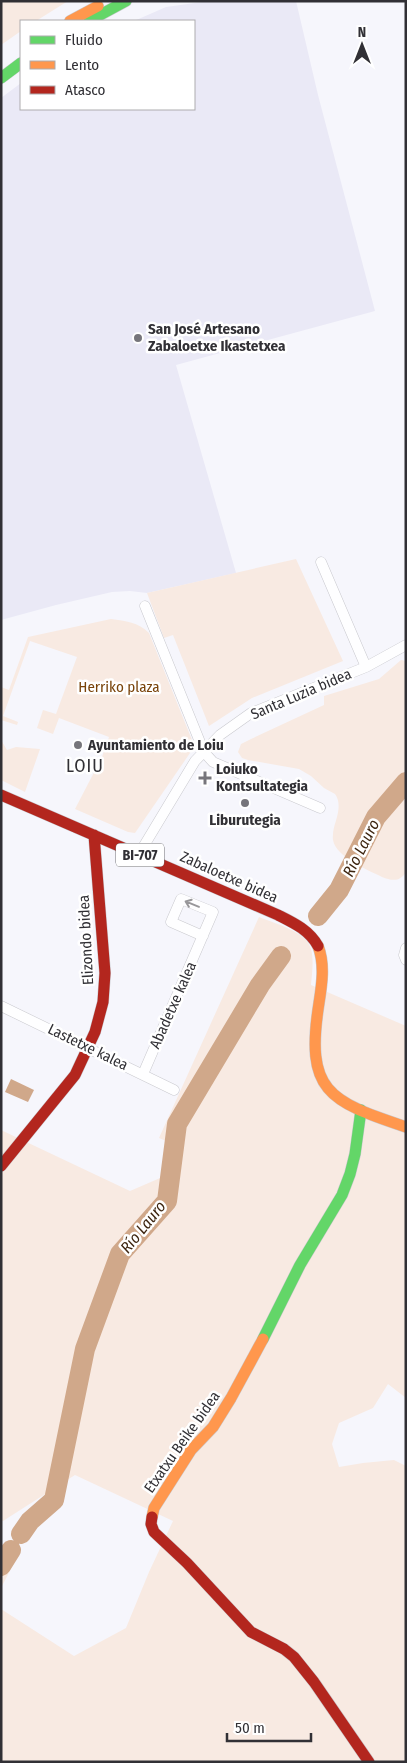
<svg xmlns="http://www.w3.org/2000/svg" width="407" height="1763" font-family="'Fira Sans Condensed',sans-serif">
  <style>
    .built { fill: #eae9f6 }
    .green { fill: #f8eae2 }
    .water { fill: #d0a88a }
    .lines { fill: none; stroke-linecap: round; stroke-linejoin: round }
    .river { stroke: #d0a88a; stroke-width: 20 }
    .street-casing { stroke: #c9c9ce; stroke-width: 11 }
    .fast-casing { stroke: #c9c9ce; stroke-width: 12 }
    .slow-casing { stroke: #c9c9ce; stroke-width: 12 }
    .jam-casing { stroke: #c9c9ce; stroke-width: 12 }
    .street { stroke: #fefeff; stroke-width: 10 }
    .fast { stroke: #63d668; stroke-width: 11 }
    .slow { stroke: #ff974d; stroke-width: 11 }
    .jam { stroke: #b3261e; stroke-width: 11 }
    .oneway { stroke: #98979a }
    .poi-dot { fill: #76757b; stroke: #fff; stroke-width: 2 }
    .labels { text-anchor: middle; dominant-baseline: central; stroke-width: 5; stroke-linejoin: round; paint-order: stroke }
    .shield { fill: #fff; stroke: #6f6e72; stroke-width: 1 }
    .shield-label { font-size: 14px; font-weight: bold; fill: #313035 }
    .poi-label { font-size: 15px; font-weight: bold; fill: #313035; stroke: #fff; text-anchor: start }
    .park-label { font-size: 15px; fill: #79430a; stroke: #fff }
    .street-label { font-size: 15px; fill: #313035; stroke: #fff }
    .water-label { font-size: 16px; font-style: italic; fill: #3e2611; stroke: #fff }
    .quarter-label { font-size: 18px; letter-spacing: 1px; fill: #313035; stroke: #fff }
  </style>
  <rect width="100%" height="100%" fill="#f6f6fc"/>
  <!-- built -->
  <path class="built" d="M 209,1 L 296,1 L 318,95 L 375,311 L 176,365 L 236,573 L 147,593 L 130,591 L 112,592 L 56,605 L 1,620 L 1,98 L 21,83 L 21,109 L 194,109 L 194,21 L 134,21 L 166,7 Z"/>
  <!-- green -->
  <path class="green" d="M 1,1 L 68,1 L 36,21 L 21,21 L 21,31 L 1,45 Z
    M 296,559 L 343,661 L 252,698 L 209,726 L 173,635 L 164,638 L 147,593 Z
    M 111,619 C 126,621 138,622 149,633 L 192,740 L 192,747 L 190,753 L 135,833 L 128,832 L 75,809 L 102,757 L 109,737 L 59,718 L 53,734 L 37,728 L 43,710 L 56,714 L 77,657 L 30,641 L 3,716 L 18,722 L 17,725 L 1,720 L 1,687 L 9,690 L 28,637 Z
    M 401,660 L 406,661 L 406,872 C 400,882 392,881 382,877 C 368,870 336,857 333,840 C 332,832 335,824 337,817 C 339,809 340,801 335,794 L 324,788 L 311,776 L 299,769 L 248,760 L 242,758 L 238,752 L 241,744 L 251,739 L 324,705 L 324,696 L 379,679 Z
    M 1,740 L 7,750 L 16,747 L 40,749 L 25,792 L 1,780 Z
    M 259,917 C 274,923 307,932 311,949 C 314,960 312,973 311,985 L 406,1026 L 406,1398 L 388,1384 L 373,1408 L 339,1423 L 332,1444 L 339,1467 L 363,1463 L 394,1460 L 406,1466 L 406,1762 L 1,1762 L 1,1609 L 74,1656 L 126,1628 L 149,1572 L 173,1521 L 75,1475 L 3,1521 L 1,1520 L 1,1130 L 130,1191 L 174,1172 L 183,1148 L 159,1138 Z
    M 1,1553 L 16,1559 L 1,1588 Z"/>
  <!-- water -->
  <path class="water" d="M 11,1079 L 34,1090 L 28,1102 L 5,1092 Z"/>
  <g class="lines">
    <!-- river -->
    <path class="river" d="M 318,916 L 339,890 L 376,817 L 406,782
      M 21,1534 L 30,1521 L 54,1500 L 85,1349 L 120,1254 L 167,1201 L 177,1124 L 260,985 L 281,956
      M 1,1566 L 11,1550"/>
    <defs>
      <path id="street" d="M 321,562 L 366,667
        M 145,606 L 204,752 L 213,762 L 320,808
        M 139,854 L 195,761 L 220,735 L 251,713 L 366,667 L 406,645
        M 406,948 L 404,955 L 406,960
        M 1,1006 L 174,1090
        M 143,1074 L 213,912 L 181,899 L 171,922 L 203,936"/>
      <path id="fast" d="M 89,21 L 126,1
        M 1,78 L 21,63
        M 263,1339 L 300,1265 L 342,1195 L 350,1174 L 355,1154 L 361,1110"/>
      <path id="slow" d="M 70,21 L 98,6
        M 318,946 C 325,964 322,984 319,1003 C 305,1091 328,1101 406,1127
        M 152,1517 L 154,1508 L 191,1450 L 213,1427 L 231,1398 L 263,1339"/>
      <path id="jam" d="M 1,795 L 278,915 C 294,923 309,930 318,946
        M 1,1166 L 75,1075 L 95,1032 L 103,1002 L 105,973 L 94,835
        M 152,1517 L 151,1524 L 154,1532 L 187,1563 L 251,1632 L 284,1649 L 294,1657 L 314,1682 L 369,1762"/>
    </defs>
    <!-- street casing -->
    <use href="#street" class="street-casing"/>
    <!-- fast casing -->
    <use href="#fast" class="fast-casing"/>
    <!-- slow casing -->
    <use href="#slow" class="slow-casing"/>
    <!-- jam casing -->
    <use href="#jam" class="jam-casing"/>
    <!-- street -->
    <use href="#street" class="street"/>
    <!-- fast -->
    <use href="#fast" class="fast"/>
    <!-- slow -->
    <use href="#slow" class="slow"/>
    <!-- jam -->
    <use href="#jam" class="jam"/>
  </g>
  <!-- one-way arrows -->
  <defs><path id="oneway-shaft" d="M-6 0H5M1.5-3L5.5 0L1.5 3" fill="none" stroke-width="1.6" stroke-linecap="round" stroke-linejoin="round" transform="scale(1.25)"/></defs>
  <use class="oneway" href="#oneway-shaft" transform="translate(192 904) rotate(-158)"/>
  <!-- markers -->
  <g class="poi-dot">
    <circle cx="138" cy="338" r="5"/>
    <circle cx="78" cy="745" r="5"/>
    <path d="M202.5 770.5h5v5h5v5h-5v5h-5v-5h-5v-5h5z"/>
    <circle cx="245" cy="803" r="5"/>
  </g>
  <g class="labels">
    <!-- shield labels -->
    <rect class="shield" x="116" y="843.5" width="48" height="23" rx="4"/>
    <g class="shield-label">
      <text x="140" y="855">BI-707</text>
    </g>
    <!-- poi labels -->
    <g class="poi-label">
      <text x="148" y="329">San José Artesano<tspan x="148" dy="17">Zabaloetxe Ikastetxea</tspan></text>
      <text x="88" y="745">Ayuntamiento de Loiu</text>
      <text x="216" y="769">Loiuko<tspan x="216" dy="17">Kontsultategia</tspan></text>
      <text x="245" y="820" text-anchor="middle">Liburutegia</text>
    </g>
    <!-- park labels -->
    <g class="park-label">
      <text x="119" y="687">Herriko plaza</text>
    </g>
    <!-- street labels -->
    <g class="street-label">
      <text transform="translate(301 694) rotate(-23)">Santa Luzia bidea</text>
      <text transform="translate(229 877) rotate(24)">Zabaloetxe bidea</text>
      <text transform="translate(86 940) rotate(-93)">Elizondo bidea</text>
      <text transform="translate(173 1005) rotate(-66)">Abadetxe kalea</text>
      <text transform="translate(88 1047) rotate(26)">Lastetxe kalea</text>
      <text transform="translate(182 1442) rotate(-55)">Etxatxu Beike bidea</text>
    </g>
    <!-- water labels -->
    <g class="water-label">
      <text transform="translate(361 848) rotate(-63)">Río Lauro</text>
      <text transform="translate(143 1227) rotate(-51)">Río Lauro</text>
    </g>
    <!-- quarter labels -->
    <g class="quarter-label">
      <text x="85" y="766">LOIU</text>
    </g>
  </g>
  <!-- border -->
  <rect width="407" height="1763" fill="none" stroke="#313035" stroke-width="5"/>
  <!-- legend -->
  <rect x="20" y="20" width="175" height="90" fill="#ffffff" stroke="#adacae"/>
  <rect x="30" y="36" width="25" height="8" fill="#63d668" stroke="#adacae"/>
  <text x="65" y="45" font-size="15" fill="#313035">Fluido</text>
  <rect x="30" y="61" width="25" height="8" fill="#ff974d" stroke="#adacae"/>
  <text x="65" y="70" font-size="15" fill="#313035">Lento</text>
  <rect x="30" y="86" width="25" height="8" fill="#b3261e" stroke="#adacae"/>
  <text x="65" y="95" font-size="15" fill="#313035">Atasco</text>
  <!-- north arrow -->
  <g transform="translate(362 45)" stroke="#ffffff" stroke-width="4" paint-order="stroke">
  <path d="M0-4L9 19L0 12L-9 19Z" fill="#313035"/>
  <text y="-8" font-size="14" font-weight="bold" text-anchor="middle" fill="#313035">N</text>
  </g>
  <!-- scale -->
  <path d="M227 1733v8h84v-8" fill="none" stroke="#313035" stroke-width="2.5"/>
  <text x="235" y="1733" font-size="15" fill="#313035" stroke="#ffffff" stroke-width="4" paint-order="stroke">50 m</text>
</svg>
